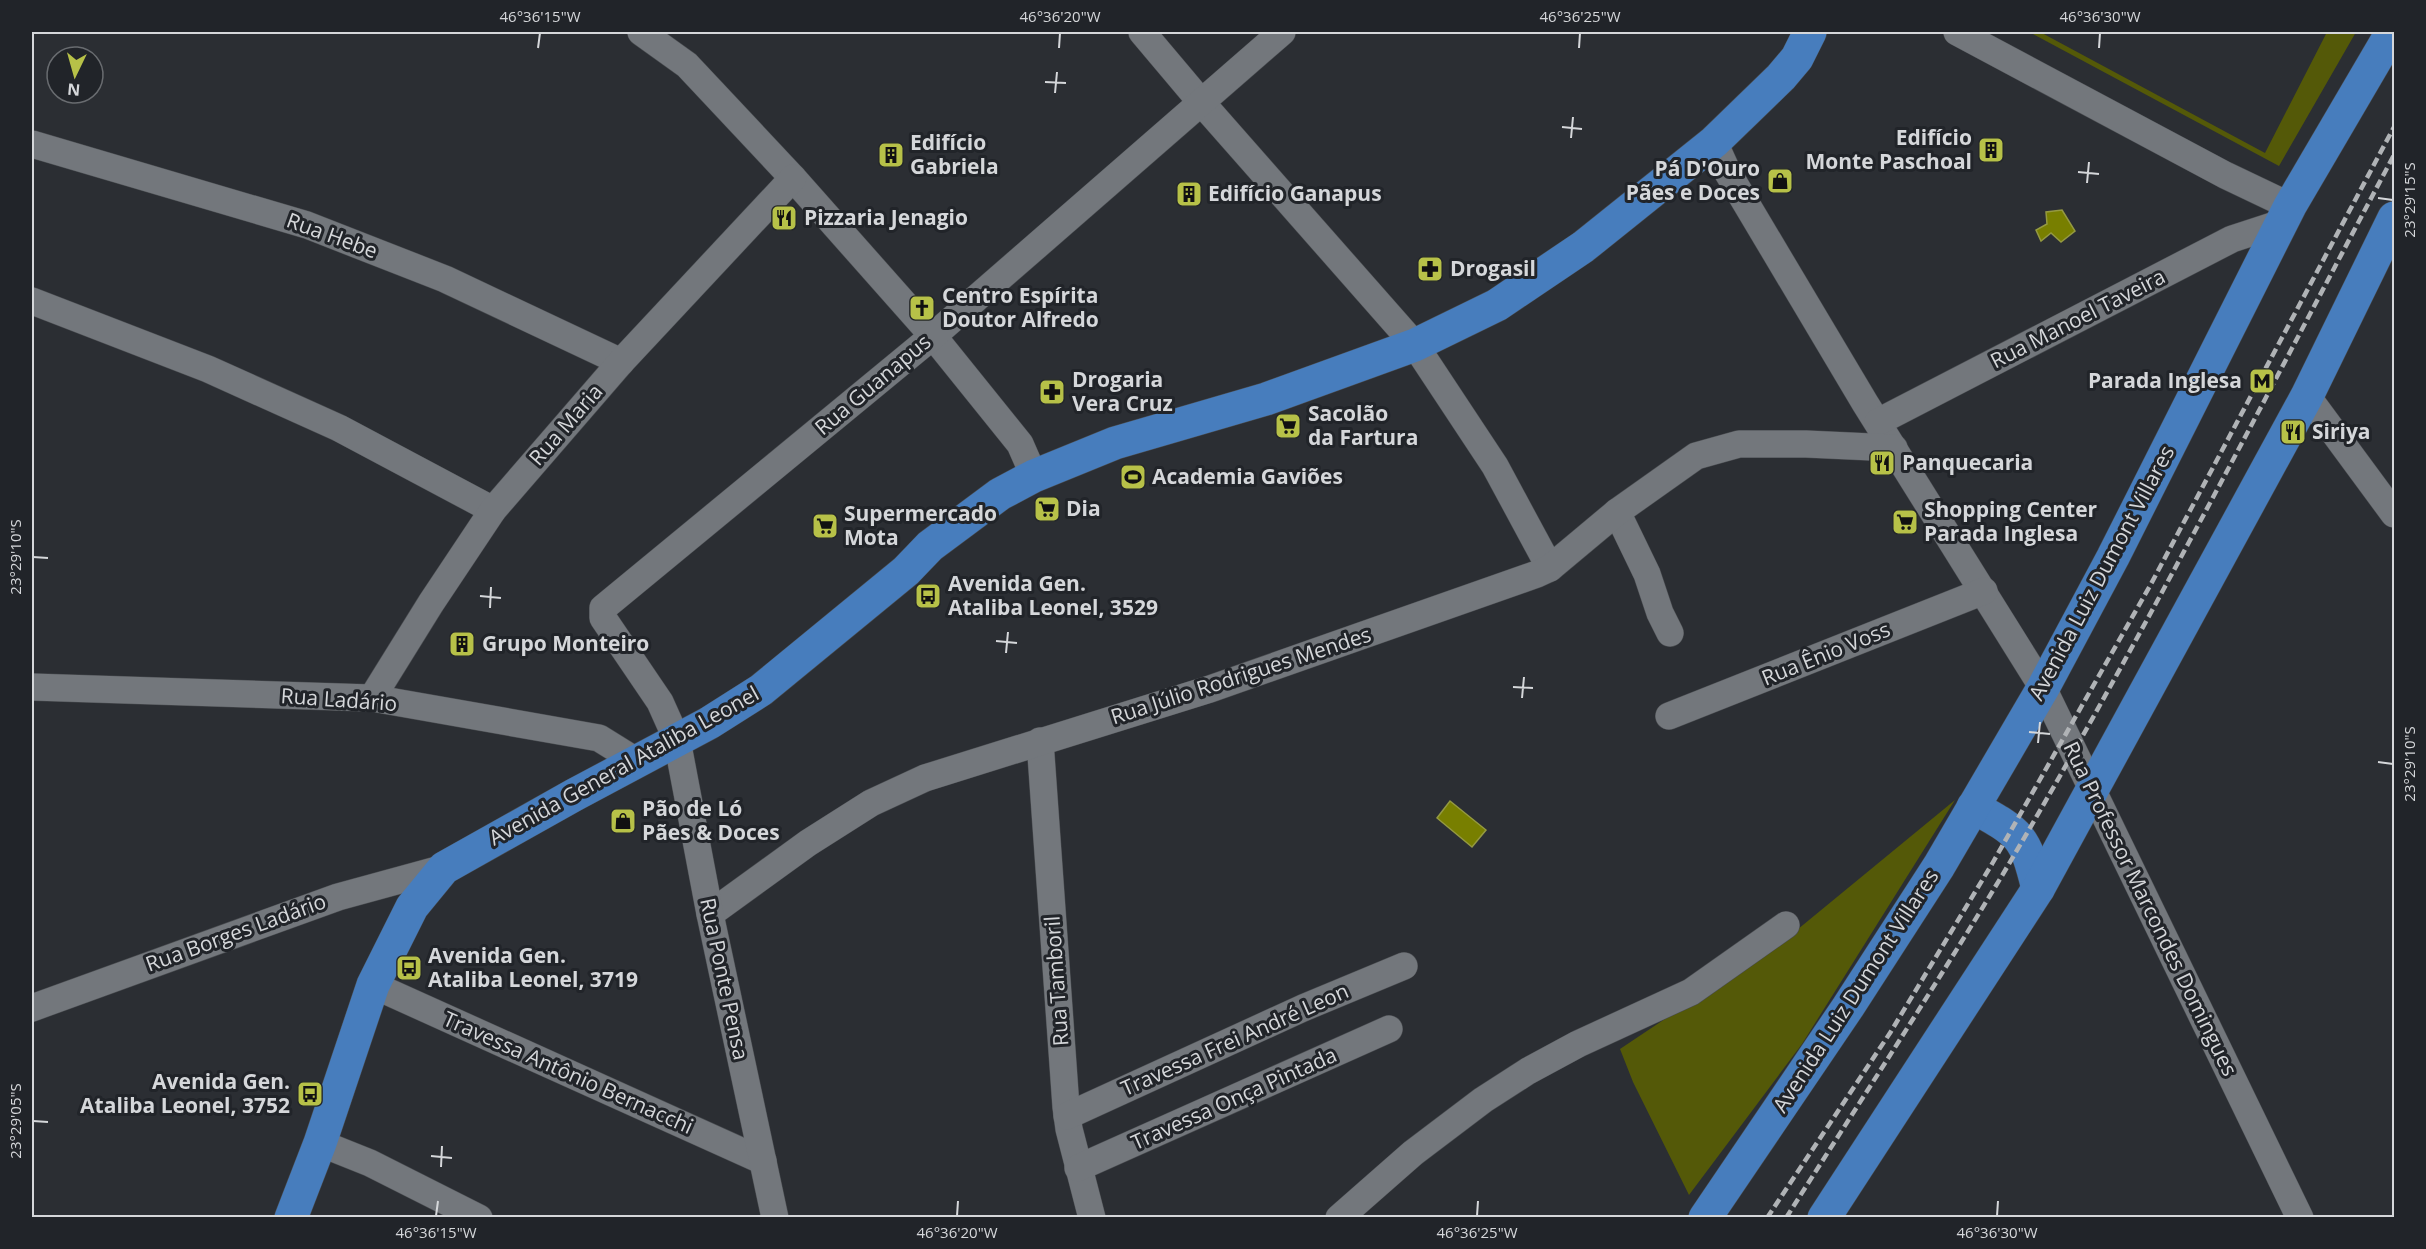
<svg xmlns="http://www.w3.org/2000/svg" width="2426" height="1249" viewBox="0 0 2426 1249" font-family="'Open Sans',sans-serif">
<rect width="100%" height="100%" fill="#2b2e33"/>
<g fill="#545908">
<path d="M2029,32h11l225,121 62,-121h29l-77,134z"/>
<path d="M1955,800l-153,244 -113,151 -56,-113 -13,-33 172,-115z"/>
</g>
<g fill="#787f00" stroke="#949941" stroke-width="1.5">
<path d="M2062,210l13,21 -14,11 -10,-9 -10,8 -5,-11 11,-6 -1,-12z"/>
<path d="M1450,801l36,29 -14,17 -35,-29z"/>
</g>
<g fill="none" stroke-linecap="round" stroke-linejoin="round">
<g stroke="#494c50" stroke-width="28">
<g id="minor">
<path d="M641,32l46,33 106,113 140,158 87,108 14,32"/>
<path d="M1142,32l59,70 214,243 80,121 55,102"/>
<path d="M1957,32l268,143 65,31"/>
<path d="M1714,142l14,31 137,230 178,285 257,530"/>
<path d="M32,144l275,81 138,54 176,83"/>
<path d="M32,301l176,68 131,59 154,82"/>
<path d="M2307,396l87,118"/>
<path d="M1878,422l354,-183 49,-16"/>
<path d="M1617,512l30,62 13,39 10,20"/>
<path d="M32,687l340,11 227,40 37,23"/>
<path d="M372,698l59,-95 62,-93 128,-148 172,-184"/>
<path d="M1669,716l315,-125"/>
<path d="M1040,741l26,366 3,22 23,89"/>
<path d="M710,914l98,-71 63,-40 54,-25 285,-89 327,-115 13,-6 67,-56 79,-56 43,-12h67l88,4"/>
<path d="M373,985l390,176"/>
<path d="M32,1008l306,-111 106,-29"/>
<path d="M1067,1116l236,-108 101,-42"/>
<path d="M320,1143l50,20 109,55"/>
<path d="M1078,1168l311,-139"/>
<path d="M775,1218l-65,-304 -33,-174 -17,-38 -57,-84v-10l330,-272 349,-304"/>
<path d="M1339,1218l74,-65 70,-53 45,-29 50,-27 113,-52 95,-67"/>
</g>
</g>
<g stroke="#494c50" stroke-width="34">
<g id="major">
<path d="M1973,807c48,26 52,29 65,82"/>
<path d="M291,1218l29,-75 53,-158 39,-78 32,-39 130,-73 135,-72 52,-33 145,-119 24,-25 70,-52 34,-18 81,-33 151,-44 149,-54 82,-40 86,-58 131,-105 67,-65 16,-19 13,-26"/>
<path d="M1705,1218l143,-211 91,-141 104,-178 70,-131 177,-351 102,-174"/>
<path d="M1824,1218l214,-329 269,-493 87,-178"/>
</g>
</g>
<use href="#minor" stroke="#73777c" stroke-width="27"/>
<use href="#major" stroke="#477dbd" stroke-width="33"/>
<g stroke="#b0b3b6" stroke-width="4.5" stroke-dasharray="9 4.5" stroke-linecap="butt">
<path d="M1767,1218l123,-185 102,-169 159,-280 243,-457"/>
<path d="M1786,1218c73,-115 147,-228 217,-344 139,-235 263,-478 391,-719"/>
</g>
</g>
<path fill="none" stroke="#d5d7da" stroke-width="2" d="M538,48l2,-15M1059,48l1,-15M1579,48l1,-15M2099,48l1,-15M1045,82l21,1M1055,93l2,-21M1562,127l20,2M1571,138l2,-21M2078,172l21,2M2087,183l2,-21M2378,198l15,2M33,557l15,1M480,596l21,2M490,608l1,-21M996,641l21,2M1006,653l2,-21M1513,687l20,1M1522,698l2,-21M2029,732l21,2M2038,743l2,-21M2378,762l15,2M33,1121l15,1M431,1156l21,2M441,1167l1,-21M436,1216l2,-15M957,1216l1,-15M1477,1216l1,-15M1997,1216l1,-15"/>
<defs>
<g id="building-square" transform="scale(1.35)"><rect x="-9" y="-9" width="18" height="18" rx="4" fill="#b7c148" stroke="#212429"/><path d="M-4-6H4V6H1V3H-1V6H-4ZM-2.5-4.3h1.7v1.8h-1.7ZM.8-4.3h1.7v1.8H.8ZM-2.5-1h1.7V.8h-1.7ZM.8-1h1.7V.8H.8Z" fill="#111"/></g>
<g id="shop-square" transform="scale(1.35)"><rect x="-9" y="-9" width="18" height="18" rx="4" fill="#b7c148" stroke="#212429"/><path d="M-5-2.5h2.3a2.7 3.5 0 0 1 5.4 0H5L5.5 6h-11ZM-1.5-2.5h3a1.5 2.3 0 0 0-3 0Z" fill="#111"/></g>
<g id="restaurant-square" transform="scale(1.35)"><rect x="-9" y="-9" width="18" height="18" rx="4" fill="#b7c148" stroke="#212429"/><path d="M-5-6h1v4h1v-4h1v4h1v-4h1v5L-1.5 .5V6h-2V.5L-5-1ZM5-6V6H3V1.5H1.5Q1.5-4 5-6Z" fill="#111"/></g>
<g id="pharmacy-square" transform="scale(1.35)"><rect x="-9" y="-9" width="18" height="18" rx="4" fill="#b7c148" stroke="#212429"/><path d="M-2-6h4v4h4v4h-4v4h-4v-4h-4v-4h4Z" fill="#111"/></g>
<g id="church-square" transform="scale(1.35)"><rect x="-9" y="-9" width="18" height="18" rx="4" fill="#b7c148" stroke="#212429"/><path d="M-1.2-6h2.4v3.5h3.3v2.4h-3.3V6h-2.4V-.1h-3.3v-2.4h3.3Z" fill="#111"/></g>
<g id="metro-square" transform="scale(1.35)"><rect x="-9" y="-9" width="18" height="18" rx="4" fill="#b7c148" stroke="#212429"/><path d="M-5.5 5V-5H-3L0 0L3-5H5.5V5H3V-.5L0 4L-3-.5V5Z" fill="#111"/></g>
<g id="supermarket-square" transform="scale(1.35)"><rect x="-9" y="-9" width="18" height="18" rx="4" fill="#b7c148" stroke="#212429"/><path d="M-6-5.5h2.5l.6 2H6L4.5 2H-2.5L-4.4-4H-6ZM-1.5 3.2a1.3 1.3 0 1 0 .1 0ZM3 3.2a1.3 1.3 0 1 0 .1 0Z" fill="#111"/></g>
<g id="stadium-square" transform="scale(1.35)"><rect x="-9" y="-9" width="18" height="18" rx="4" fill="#b7c148" stroke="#212429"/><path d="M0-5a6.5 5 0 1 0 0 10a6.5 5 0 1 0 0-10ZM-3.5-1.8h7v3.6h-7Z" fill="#111"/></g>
<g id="bus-square" transform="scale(1.35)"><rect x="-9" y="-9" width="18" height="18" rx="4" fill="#b7c148" stroke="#212429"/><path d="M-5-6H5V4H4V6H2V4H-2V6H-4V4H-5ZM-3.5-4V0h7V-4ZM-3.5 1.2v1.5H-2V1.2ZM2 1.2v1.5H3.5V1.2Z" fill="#111"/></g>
</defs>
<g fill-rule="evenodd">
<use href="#building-square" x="1991" y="150"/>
<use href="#building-square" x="891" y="155"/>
<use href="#shop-square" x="1780" y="181"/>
<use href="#building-square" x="1189" y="194"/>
<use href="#restaurant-square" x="784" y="218"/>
<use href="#pharmacy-square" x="1430" y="269"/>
<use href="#church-square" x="922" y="308"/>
<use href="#metro-square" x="2262" y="381"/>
<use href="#pharmacy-square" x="1052" y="392"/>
<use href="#supermarket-square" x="1288" y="426"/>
<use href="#restaurant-square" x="2293" y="432"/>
<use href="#restaurant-square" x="1882" y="463"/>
<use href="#stadium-square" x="1133" y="477"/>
<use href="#supermarket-square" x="1047" y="509"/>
<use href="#supermarket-square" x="1905" y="522"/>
<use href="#supermarket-square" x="825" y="526"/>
<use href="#bus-square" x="928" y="596"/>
<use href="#building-square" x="462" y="644"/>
<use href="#shop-square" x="623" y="821"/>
<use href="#bus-square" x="409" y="968"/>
<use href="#bus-square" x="310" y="1094"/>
</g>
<g text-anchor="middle" stroke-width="6" stroke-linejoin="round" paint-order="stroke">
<g font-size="21" font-weight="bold" fill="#d5d7da" stroke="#212429" text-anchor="start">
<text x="1972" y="145" text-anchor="end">Edifício<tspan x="1972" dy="24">Monte Paschoal</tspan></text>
<text x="910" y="150">Edifício<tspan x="910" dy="24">Gabriela</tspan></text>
<text x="1760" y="176" text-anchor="end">Pá D'Ouro<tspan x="1760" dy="24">Pães e Doces</tspan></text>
<text x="1208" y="201">Edifício Ganapus</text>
<text x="804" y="225">Pizzaria Jenagio</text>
<text x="1450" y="276">Drogasil</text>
<text x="942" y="303">Centro Espírita<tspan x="942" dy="24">Doutor Alfredo</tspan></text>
<text x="1072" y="387">Drogaria<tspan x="1072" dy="24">Vera Cruz</tspan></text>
<text x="2242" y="388" text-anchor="end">Parada Inglesa</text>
<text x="1308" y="421">Sacolão<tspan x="1308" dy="24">da Fartura</tspan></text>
<text x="2312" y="439">Siriya</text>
<text x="1902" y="470">Panquecaria</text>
<text x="1152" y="484">Academia Gaviões</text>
<text x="1066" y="516">Dia</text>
<text x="1924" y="517">Shopping Center<tspan x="1924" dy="24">Parada Inglesa</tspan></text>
<text x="844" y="521">Supermercado<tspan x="844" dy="24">Mota</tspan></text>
<text x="948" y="591">Avenida Gen.<tspan x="948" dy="24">Ataliba Leonel, 3529</tspan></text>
<text x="482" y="651">Grupo Monteiro</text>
<text x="642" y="816">Pão de Ló<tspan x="642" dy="24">Pães &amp; Doces</tspan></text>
<text x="428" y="963">Avenida Gen.<tspan x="428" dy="24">Ataliba Leonel, 3719</tspan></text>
<text x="290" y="1089" text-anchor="end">Avenida Gen.<tspan x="290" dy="24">Ataliba Leonel, 3752</tspan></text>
</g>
<g font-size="21" fill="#d5d7da" stroke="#212429">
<text transform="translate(332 236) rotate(20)" y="7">Rua Hebe</text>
<text transform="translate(2078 319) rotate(-27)" y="7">Rua Manoel Taveira</text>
<text transform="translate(873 385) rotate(-40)" y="7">Rua Guanapus</text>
<text transform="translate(566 425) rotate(-49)" y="7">Rua Maria</text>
<text transform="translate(2102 573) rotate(-62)" y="7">Avenida Luiz Dumont Villares</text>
<text transform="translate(1826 654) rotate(-22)" y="7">Rua Ênio Voss</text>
<text transform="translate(1241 676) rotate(-18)" y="7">Rua Júlio Rodrigues Mendes</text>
<text transform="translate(339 700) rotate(4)" y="7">Rua Ladário</text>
<text transform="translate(624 766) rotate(-29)" y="7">Avenida General Ataliba Leonel</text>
<text transform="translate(2150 909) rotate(64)" y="7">Rua Professor Marcondes Domingues</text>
<text transform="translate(236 933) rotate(-20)" y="7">Rua Borges Ladário</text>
<text transform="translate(724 979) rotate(78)" y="7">Rua Ponte Pensa</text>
<text transform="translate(1057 981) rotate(-94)" y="7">Rua Tamboril</text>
<text transform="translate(1856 991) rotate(-57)" y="7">Avenida Luiz Dumont Villares</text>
<text transform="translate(1235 1040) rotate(-24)" y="7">Travessa Frei André Leon</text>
<text transform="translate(568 1073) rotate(24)" y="7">Travessa Antônio Bernacchi</text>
<text transform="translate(1234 1099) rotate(-24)" y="7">Travessa Onça Pintada</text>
</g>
</g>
<rect width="2426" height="1249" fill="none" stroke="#212429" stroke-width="66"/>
<g transform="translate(75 75) rotate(185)"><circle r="28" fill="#212429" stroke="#696c70" stroke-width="1.5"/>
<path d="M0-4.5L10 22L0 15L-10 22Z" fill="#b7c148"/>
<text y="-9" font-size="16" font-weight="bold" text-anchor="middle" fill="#d5d7da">N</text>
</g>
<rect x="33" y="33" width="2360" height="1183" fill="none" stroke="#d5d7da" stroke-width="2"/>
<g font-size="15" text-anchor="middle" fill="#d5d7da">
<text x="540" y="22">46°36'15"W</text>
<text x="1060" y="22">46°36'20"W</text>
<text x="1580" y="22">46°36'25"W</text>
<text x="2100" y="22">46°36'30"W</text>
<text transform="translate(2410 200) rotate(-90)" y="5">23°29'15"S</text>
<text transform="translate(16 557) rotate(-90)" y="5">23°29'10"S</text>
<text transform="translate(2410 764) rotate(-90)" y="5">23°29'10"S</text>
<text transform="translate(16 1121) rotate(-90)" y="5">23°29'05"S</text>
<text x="436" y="1238">46°36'15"W</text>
<text x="957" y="1238">46°36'20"W</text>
<text x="1477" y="1238">46°36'25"W</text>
<text x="1997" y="1238">46°36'30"W</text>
</g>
</svg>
